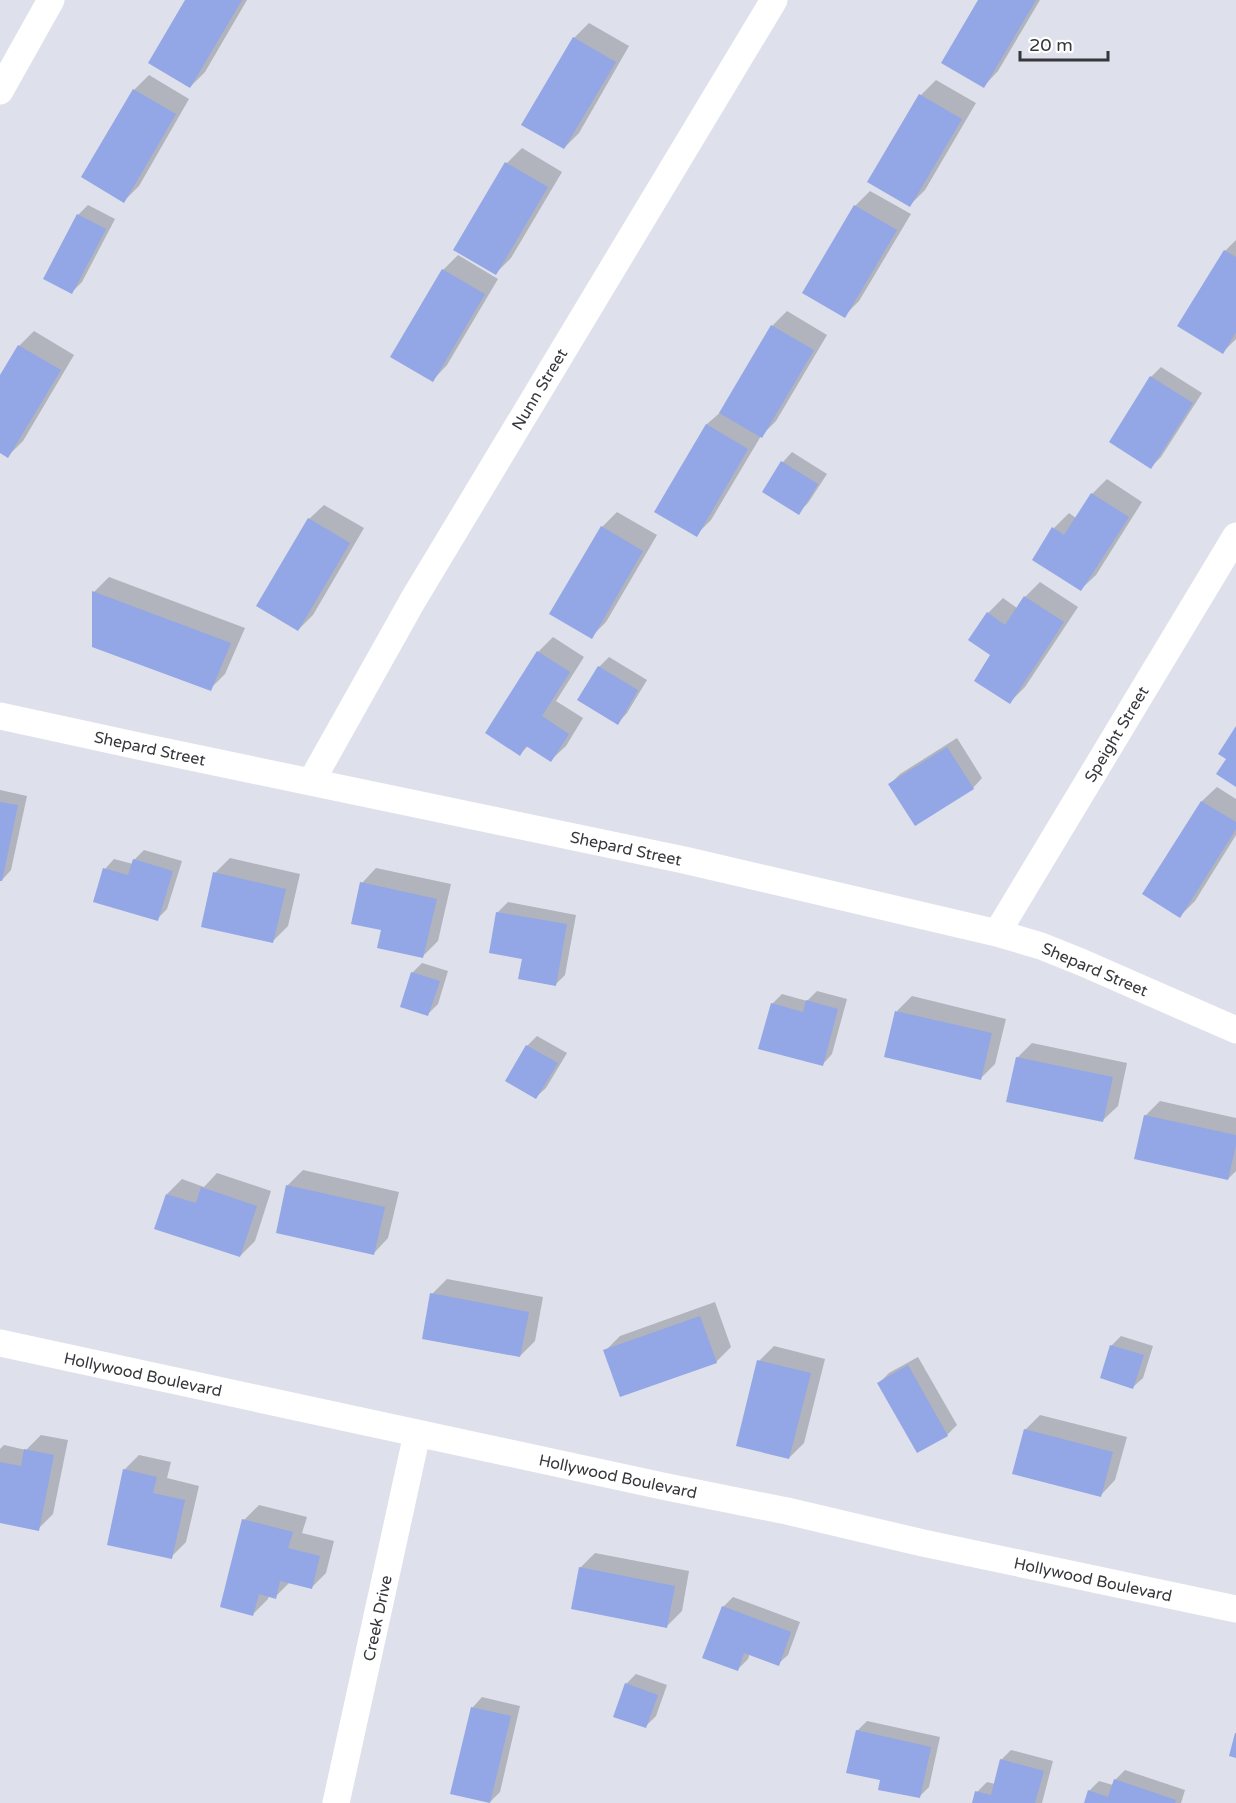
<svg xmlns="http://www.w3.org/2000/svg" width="1236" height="1803" viewBox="0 0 1236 1803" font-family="'Varela Round',sans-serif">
<rect width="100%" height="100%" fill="#dee1eb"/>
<g fill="#0003">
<path d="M187,0h60l-42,72 -15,15z"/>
<path d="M980,0h60l-42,71 -14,15z"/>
<path d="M589,23l40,23 -50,87 -15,15 -41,-24 51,-86z"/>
<path d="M149,75l40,24 -50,87 -15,15 10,-111z"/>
<path d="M936,80l40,23 -51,87 -15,15 -41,-24 52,-86z"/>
<path d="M522,148l40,24 -51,86 -15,15 -41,-24 52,-86z"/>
<path d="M870,191l41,23 -52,87 -15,15 11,-110z"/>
<path d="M88,205l27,14 -33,63 -10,10 -27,-14 33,-63z"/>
<path d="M1236,240v99l-13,13 2,-101z"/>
<path d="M458,255l40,24 -51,86 -14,15 10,-110z"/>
<path d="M787,311l40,24 -51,86 -15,15 -50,84 -15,15 -40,-24 51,-87 16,-14 49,-84z"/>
<path d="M34,331l40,24 -51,86 -15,15 -8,-5v-73l19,-32z"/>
<path d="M1161,367l41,26 -41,64 -10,10v-90z"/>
<path d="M792,452l35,22 -19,29 -10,10 -34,-21 19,-30z"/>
<path d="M1107,479l35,23 -46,73 -15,14 -27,-61 15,-15 7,5 16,-24z"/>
<path d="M324,505l40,23 -51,87 -15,15 11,-111z"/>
<path d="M617,512l40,23 -51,87 -15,15 11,-110z"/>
<path d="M109,577l136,51 -20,46 -15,15 -116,-43v-54z"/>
<path d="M1040,582l38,25 -53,80 -15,15 -22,-89 15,-15 14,10 8,-11z"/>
<path d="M553,637l31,20 -28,44 27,17 -17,28 -15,14 -23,-14 -8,8 -33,-22 51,-80z"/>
<path d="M609,657l38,23 -20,33 -9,10 -39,-23 20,-33z"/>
<path d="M957,738l25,40 -9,10 -83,-4 10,-10z"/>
<path d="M1217,787l19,12v36l-41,66 -15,15 22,-115z"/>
<path d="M0,790l27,6 -16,74 -9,10 -2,-1z"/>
<path d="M144,850l38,11 -15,48 -10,10 -52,-50 9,-10 19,5 1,-4z"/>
<path d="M230,858l70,16 -12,52 -15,15 -58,-68z"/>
<path d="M376,868l75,16 -13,57 -15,15 -41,-27 -20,-46z"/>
<path d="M508,902l68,13 -11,60 -10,10 -32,-27 -25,-46z"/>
<path d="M422,963l26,8 -10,33 -10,10 -16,-41z"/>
<path d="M817,991l30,8 -15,55 -9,10 -51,-60 10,-10 25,7z"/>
<path d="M912,996l94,23 -11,45 -15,15 -83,-68z"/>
<path d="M537,1036l30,17 -21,35 -10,9 -29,-17 20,-34z"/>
<path d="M1032,1043l95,20 -9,43 -15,14 -86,-62z"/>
<path d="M1160,1101l76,17v53l-8,8 -83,-63z"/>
<path d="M303,1170l96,22 -11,46 -14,15 -97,-21 11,-47z"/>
<path d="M217,1173l54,18 -16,50 -15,15 -73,-62 15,-15 22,8z"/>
<path d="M447,1279l96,18 -8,44 -15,15 -88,-62z"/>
<path d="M715,1302l16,45 -15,15 -111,-11 15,-15z"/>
<path d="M1121,1336l32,10 -10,32 -10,9 -32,-10 11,-32z"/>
<path d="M774,1346l51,13 -21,84 -15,15 -30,-97z"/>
<path d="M918,1357l39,68 -10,10 -68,-52 10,-10z"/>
<path d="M1040,1415l87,22 -12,43 -14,15 -76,-65z"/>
<path d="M41,1435l27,5 -15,74 -15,15 -38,-7v-73l4,-4 22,5z"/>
<path d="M139,1455l32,7 -4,16 32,8 -13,56 -15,15 -47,-87z"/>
<path d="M259,1505l48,12 -5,16 32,8 -8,32 -15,15 -21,-6 -15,15 -6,-2 -1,4 -15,15 -9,-94z"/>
<path d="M595,1553l94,18 -7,40 -15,15 -87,-58z"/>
<path d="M733,1597l67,25 -12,33 -10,9 -28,-11 -2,6 -10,10 -15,-62z"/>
<path d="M636,1674l31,11 -11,31 -10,10 -20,-42z"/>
<path d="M482,1697l38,9 -20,86 -10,10 -38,-9 21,-86z"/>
<path d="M867,1721l73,16 -11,50 -10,10 -37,-18 -25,-48z"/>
<path d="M1011,1750l42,11 -11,42h-68l3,-11 10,-10 8,2 6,-24z"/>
<path d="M1125,1770l60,20 -4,13h-96l4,-12 10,-10 14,4 2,-5z"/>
</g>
<g fill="#93a6e5">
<path d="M185,0h57l-52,88 -42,-25z"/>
<path d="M978,0h58l-52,88 -43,-25z"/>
<path d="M573,37l43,25 -52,87 -43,-24z"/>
<path d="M133,89l43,25 -52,89 -43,-26z"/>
<path d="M919,94l43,25 -52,88 -43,-25z"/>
<path d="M505,162l43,25 -52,88 -43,-25z"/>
<path d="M854,205l43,25 -52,88 -43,-25z"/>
<path d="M77,214l29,15 -34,65 -29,-15z"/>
<path d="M1224,250l12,7v75l-13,22 -46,-28z"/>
<path d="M442,269l43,25 -52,88 -43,-25z"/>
<path d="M771,325l43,25 -52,88 -43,-25z"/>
<path d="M18,345l43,25 -53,88 -8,-5v-78z"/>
<path d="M1150,376l43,27 -42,66 -42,-27z"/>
<path d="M706,424l42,25 -51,88 -43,-25z"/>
<path d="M781,461l37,23 -19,31 -37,-23z"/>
<path d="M1091,493l38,24 -48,74 -49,-31 20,-33 12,8z"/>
<path d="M308,518l42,25 -52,88 -42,-25z"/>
<path d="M601,526l42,25 -51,88 -43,-25z"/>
<path d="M92,591l139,52 -20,48 -119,-44z"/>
<path d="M1024,596l40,26 -54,82 -36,-23 16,-26 -22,-15 19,-28 18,13z"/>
<path d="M537,651l33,21 -28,44 27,18 -18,28 -25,-16 -6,10 -35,-23z"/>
<path d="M598,666l40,24 -20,35 -41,-25z"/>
<path d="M1236,726v61l-20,-13 10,-15 -8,-5z"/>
<path d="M947,747l27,42 -59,37 -27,-42z"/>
<path d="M1201,801l35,21v7l-56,89 -38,-24z"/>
<path d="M0,802l18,3 -16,76h-2z"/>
<path d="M133,859l40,12 -15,50 -65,-19 10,-34 25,7z"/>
<path d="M213,872l73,17 -13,54 -72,-16z"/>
<path d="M360,882l77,17 -14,59 -46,-10 4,-18 -30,-6z"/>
<path d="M496,912l71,12 -11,62 -38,-7 4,-20 -33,-6z"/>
<path d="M411,972l29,9 -12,35 -28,-9z"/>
<path d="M806,1000l32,9 -15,57 -65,-17 13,-46 32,9z"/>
<path d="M895,1011l97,22 -11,47 -97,-23z"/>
<path d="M526,1045l32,18 -22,36 -31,-18z"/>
<path d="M1016,1057l97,20 -10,45 -97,-20z"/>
<path d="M1144,1115l92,20v10l-8,35 -94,-21z"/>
<path d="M286,1185l99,22 -11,48 -98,-22z"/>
<path d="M201,1187l56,19 -17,51 -86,-28 12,-35 30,9z"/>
<path d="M430,1293l99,19 -9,45 -98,-18z"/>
<path d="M700,1316l17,47 -97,34 -17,-47z"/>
<path d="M1110,1345l34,10 -11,34 -33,-11z"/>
<path d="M757,1360l54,13 -22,86 -53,-13z"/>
<path d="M908,1365l40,71 -31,17 -40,-70z"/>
<path d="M1024,1429l89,23 -12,45 -89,-23z"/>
<path d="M24,1449l30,6 -15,76 -39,-8v-61l21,4z"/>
<path d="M123,1469l34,8 -4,16 32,7 -13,59 -65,-14z"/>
<path d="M242,1519l51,13 -5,16 32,8 -8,33 -32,-8 -4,18 -17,-5 -6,22 -33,-9z"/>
<path d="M579,1567l96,19 -8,42 -96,-19z"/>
<path d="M722,1606l69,26 -12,34 -35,-13 -6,18 -36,-13z"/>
<path d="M625,1683l33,12 -12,33 -33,-11z"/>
<path d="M471,1707l40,9 -21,87 -40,-9z"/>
<path d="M856,1730l75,17 -11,51 -42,-8 2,-10 -34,-7z"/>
<path d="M1235,1733h1v25l-7,-2z"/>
<path d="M1000,1759l44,12 -9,32h-63l3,-12 16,4z"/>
<path d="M1114,1779l62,21 -1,3h-91l4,-13 20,7z"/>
</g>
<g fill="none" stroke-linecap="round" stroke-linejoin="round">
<g stroke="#fff" stroke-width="27">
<path d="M0,91l51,-91"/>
<path d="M0,716l143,31 541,113 313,73 44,13 40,16 155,68"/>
<path d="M311,782l102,-182 361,-600"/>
<path d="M997,933l239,-397"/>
<path d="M0,1343l667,144 120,24 136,32 313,66"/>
<path d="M336,1803l81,-369"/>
</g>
</g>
<g text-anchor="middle" stroke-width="6" stroke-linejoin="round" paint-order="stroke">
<g font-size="16" fill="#36373a" stroke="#fff">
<text transform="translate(539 389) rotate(-59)" y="6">Nunn Street</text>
<text transform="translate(1116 734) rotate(-59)" y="6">Speight Street</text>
<text transform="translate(150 748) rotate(12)" y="6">Shepard Street</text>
<text transform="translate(626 848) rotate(12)" y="6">Shepard Street</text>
<text transform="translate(1095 969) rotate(23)" y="6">Shepard Street</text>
<text transform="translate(143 1374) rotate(12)" y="6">Hollywood Boulevard</text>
<text transform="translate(618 1476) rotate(12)" y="6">Hollywood Boulevard</text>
<text transform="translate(1093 1579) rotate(12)" y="6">Hollywood Boulevard</text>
<text transform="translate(377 1618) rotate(-78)" y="6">Creek Drive</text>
</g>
</g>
<path d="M1020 51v9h88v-9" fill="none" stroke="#36373a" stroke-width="3"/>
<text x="1029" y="51" font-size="18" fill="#36373a" stroke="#ffffff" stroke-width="4.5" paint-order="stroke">20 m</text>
</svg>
